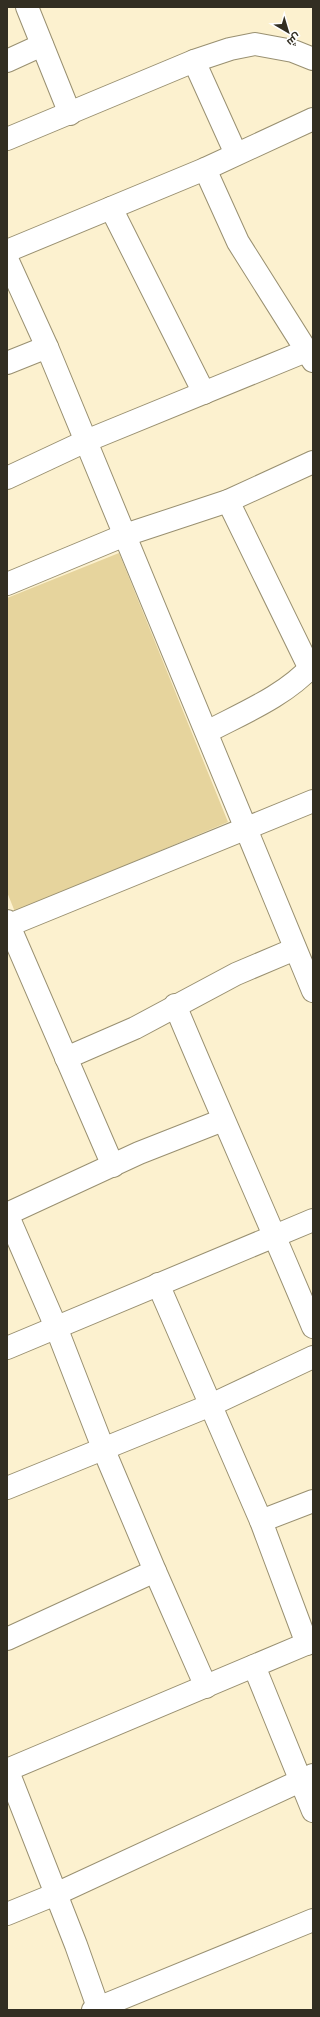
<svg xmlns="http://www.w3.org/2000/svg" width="320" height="2017" viewBox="0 0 320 2017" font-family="Lato,Cairo,sans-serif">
<rect width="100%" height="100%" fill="#fcf1cf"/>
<path fill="#e6d49d" d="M119,553l109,269 -213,90 -8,-20v-294z"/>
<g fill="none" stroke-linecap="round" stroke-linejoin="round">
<g stroke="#999071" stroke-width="24">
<g id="minor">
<path d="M27,7l43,107"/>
<path d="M7,61l35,-16"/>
<path d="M194,61l42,93"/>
<path d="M7,139l187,-78 36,-12 25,-5 38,7 20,8"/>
<path d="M205,169l33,73 75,119"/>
<path d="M111,208l93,185"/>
<path d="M7,251l198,-82 108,-50"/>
<path d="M7,259l40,88 266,644"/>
<path d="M7,363l40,-16"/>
<path d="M7,478l79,-37 220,-90"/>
<path d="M228,501l82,168"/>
<path d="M7,584l118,-49 103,-34 85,-39"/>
<path d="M207,732c36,-19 78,-36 106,-67"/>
<path d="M7,921l106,245"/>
<path d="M7,926l306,-125"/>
<path d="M175,1005c45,108 93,214 138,322"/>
<path d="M66,1058l69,-30 101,-54 59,-25"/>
<path d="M7,1214l49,113 47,121 52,123 51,116"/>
<path d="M7,1214l132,-61 84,-33"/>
<path d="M158,1284l103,237 46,123"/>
<path d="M7,1348l306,-128"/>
<path d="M7,1488l204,-83 102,-48"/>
<path d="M261,1521l52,-20"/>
<path d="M7,1639l148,-68"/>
<path d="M254,1666l59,145"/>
<path d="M7,1769l69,176 23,65"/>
<path d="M7,1770l306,-129"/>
<path d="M7,1914l49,-20 257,-119"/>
<path d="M93,2010l220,-90"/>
</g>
</g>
<use href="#minor" stroke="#fff" stroke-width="22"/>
</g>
<rect width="320" height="2017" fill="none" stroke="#322e22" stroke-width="16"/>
<g transform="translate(288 32) rotate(142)" stroke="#ffffff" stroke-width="3" paint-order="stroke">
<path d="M0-3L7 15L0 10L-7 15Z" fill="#322e22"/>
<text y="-6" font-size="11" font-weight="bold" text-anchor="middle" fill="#322e22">ش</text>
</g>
</svg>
